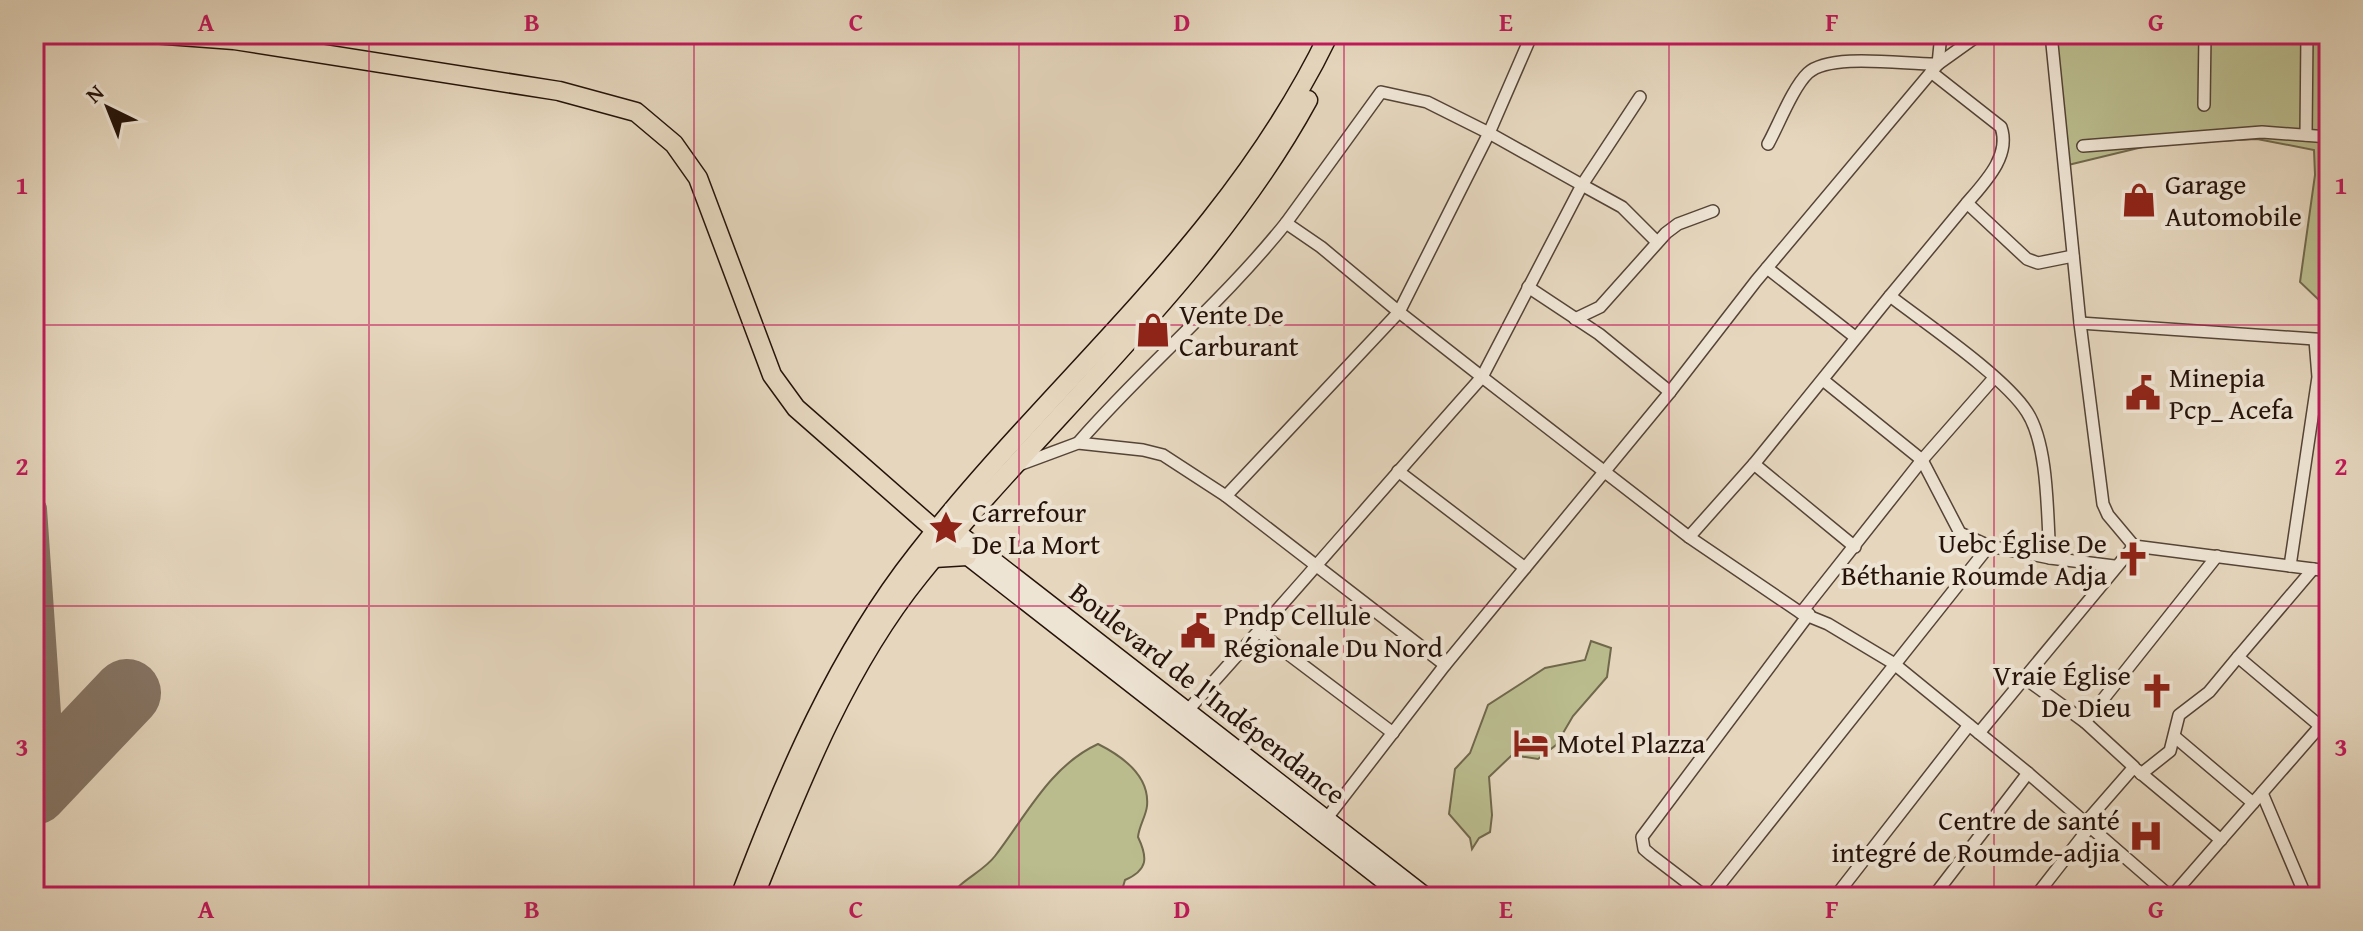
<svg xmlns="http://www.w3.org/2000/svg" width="2363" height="931" viewBox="0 0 2363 931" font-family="'Gentium Book Plus',serif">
<rect width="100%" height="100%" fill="#e5d6bd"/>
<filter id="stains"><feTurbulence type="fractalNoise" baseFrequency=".0025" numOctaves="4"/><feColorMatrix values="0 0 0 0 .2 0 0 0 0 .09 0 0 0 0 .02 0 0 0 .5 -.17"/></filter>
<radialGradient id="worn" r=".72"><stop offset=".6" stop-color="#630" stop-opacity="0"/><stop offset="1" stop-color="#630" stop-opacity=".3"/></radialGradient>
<g fill="#babc8e" stroke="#70684c" stroke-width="2">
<path d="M2051,34h278v267l-7,2 -22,-21 15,-107 -1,-25 -57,-11 -102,5 -91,22z"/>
<path d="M1591,641l20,7 -4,29 -34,39 -17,29 -18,14 -26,-4 -23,22 3,38 -2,17 -11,6 -7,11 -2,-11 -21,-24 6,-45 15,-16 18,-48 57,-37 40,-8z"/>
<path d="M1098,744c24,12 52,31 49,62 -1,10 -8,20 -9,31 10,21 10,33 -13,43l-5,17h-170c10,-17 33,-25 45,-41 31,-40 55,-90 103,-112z"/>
</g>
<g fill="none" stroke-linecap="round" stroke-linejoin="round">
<path stroke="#857464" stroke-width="26" d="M34,509l18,263"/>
<path stroke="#857464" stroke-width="68" d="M34,791l93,-98"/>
<g stroke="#554437" stroke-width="14">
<g id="minor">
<path d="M2051,34l29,289 23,181 5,11 26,31 195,25"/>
<path d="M1938,64l3,-30"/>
<path d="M1931,72l70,55c10,29 -16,55 -34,76"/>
<path d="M1640,97l-58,88 40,22 35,35"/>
<path d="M2204,105l1,-71"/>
<path d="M2306,135l1,-101"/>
<path d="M1768,144c10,-18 25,-57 40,-71 23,-21 99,-8 130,-9"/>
<path d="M2083,146l179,-14 67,5"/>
<path d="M1286,223l95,-131 46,10 62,31 43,-99"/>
<path d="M1767,268l88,69"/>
<path d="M1528,287l71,47 71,58"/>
<path d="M1890,296l77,-93 60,56 11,4 35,-7"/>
<path d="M1575,319l25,-12 66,-74 12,-9 35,-13"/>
<path d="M2080,323l249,17"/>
<path d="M1823,380l99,80 38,73 29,13"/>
<path d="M1078,443c66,-76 145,-141 208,-220l35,24 78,65 90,-179 93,52 -100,192 207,160 112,76 27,11 65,39 135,110 143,124"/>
<path d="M1754,464l101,83"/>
<path d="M1016,466l62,-23 65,7 20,5 63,41"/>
<path d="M1398,471l127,97"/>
<path d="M1689,537l65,-73 136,-168c35,27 115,81 137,116 22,34 20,105 23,146l64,8"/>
<path d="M2290,566l28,-189 -3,-37"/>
<path d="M2313,569l-75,88 82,69"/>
<path d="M1801,613l121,-153 72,-82"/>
<path d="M1259,632l134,101"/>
<path d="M2026,679l59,43 132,-166"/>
<path d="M1188,710c99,-109 195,-222 294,-333l-83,-65 -173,184 219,169"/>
<path d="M2085,722l49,45 -48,55"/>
<path d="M1979,733l155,-187"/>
<path d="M2175,737l78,66"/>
<path d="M2137,770l84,70"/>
<path d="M2141,774l29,-23 9,-36 30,-23 29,-35"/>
<path d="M2262,793l44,104"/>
<path d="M1327,818l118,-153 225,-273 86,-111 182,-217 42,-30"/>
<path d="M1706,897l-55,-42 -7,-6 -2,-12 167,-223"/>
<path d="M1710,897l279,-351 61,12"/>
<path d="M1835,897l134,-172"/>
<path d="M1933,897l95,-124"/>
<path d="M2035,897l54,-69"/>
<path d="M2171,897l158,-181"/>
</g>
</g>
<g stroke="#25130a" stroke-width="19">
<g id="secondary">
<path d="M956,531l471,366"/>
<path d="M959,550l445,347"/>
</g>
</g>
<g stroke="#25130a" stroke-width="21">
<g id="primary">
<path d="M153,34l81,6 325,51 77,21 38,32 24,34 74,197 24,33 147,129"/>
<path d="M934,558l33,-2"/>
<path d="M740,897c45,-119 98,-243 177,-343 139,-178 312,-312 412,-520"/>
<path d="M754,897c44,-109 90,-228 165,-321 126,-157 293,-300 389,-476"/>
</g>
</g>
<use href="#minor" stroke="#eee4d4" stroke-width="11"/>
<use href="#secondary" stroke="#eee4d4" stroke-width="16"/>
<use href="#primary" stroke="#e5d6bd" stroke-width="18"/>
</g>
<path fill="none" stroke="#c2185b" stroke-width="2" stroke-opacity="0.55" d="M369,34v863M694,34v863M1019,34v863M1344,34v863M1669,34v863M1994,34v863M34,325h2295M34,606h2295"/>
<defs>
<g id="shop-bare" transform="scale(2.76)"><path d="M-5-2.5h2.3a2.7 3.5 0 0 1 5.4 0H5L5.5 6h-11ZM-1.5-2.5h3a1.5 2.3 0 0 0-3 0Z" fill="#8f2418" stroke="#eee4d4" stroke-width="2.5" paint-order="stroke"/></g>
<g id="civic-bare" transform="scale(2.76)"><path d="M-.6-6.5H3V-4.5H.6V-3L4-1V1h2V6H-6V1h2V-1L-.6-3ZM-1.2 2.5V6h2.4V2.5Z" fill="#8f2418" stroke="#eee4d4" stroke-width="2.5" paint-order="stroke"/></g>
<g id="sight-bare" transform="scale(2.76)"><path d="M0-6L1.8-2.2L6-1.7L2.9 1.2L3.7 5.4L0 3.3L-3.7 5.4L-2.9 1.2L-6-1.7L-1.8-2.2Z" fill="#8f2418" stroke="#eee4d4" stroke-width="2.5" paint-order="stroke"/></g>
<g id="church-bare" transform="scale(2.76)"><path d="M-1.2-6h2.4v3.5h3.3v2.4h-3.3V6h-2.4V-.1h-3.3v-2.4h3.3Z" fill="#8f2418" stroke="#eee4d4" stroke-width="2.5" paint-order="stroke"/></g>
<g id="hotel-bare" transform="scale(2.76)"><path d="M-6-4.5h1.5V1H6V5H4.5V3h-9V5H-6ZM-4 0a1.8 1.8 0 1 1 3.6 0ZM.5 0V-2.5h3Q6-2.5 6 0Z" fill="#8f2418" stroke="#eee4d4" stroke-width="2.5" paint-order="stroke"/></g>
<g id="hospital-bare" transform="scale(2.76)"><path d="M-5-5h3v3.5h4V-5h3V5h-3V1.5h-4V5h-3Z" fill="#8f2418" stroke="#eee4d4" stroke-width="2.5" paint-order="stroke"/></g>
</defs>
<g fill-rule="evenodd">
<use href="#shop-bare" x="2139" y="200"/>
<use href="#shop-bare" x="1153" y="330"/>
<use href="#civic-bare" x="2143" y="393"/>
<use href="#sight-bare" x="946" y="528"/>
<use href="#church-bare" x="2133" y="559"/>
<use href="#civic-bare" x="1198" y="631"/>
<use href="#church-bare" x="2157" y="691"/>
<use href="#hotel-bare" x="1531" y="743"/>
<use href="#hospital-bare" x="2146" y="836"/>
</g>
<g text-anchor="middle" stroke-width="8" stroke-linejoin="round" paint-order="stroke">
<g font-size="28" fill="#25130a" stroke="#eee4d4" text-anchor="start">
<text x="2165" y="194">Garage<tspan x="2165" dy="32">Automobile</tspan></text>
<text x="1179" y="324">Vente De<tspan x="1179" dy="32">Carburant</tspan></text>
<text x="2169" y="387">Minepia<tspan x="2169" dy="32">Pcp_ Acefa</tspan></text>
<text x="972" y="522">Carrefour<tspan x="972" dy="32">De La Mort</tspan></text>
<text x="2107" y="553" text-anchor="end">Uebc Église De<tspan x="2107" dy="32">Béthanie Roumde Adja</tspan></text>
<text x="1224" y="625">Pndp Cellule<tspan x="1224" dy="32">Régionale Du Nord</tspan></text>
<text x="2131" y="685" text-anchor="end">Vraie Église<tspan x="2131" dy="32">De Dieu</tspan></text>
<text x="1557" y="753">Motel Plazza</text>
<text x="2120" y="830" text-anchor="end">Centre de santé<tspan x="2120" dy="32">integré de Roumde-adjia</tspan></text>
</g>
<g font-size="28" fill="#25130a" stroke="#eee4d4">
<text transform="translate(1208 693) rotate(38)" y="10">Boulevard de l'Indépendance</text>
</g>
</g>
<rect width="2363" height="931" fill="none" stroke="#e5d6bd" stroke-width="88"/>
<g transform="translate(108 108) rotate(317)" stroke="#eee4d4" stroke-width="6" paint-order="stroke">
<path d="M0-6L14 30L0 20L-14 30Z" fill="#25130a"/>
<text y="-12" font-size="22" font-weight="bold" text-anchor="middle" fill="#25130a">N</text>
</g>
<rect x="44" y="44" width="2275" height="843" fill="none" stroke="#c2185b" stroke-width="3"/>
<g font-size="26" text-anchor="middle" font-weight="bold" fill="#c2185b">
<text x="206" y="31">A</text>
<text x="532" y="31">B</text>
<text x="856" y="31">C</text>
<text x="1182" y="31">D</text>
<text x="1506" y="31">E</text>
<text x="1832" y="31">F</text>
<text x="2156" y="31">G</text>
<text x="22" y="194">1</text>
<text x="2341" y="194">1</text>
<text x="22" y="475">2</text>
<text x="2341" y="475">2</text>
<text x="22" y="756">3</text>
<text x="2341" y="756">3</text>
<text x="206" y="918">A</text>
<text x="532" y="918">B</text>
<text x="856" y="918">C</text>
<text x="1182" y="918">D</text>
<text x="1506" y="918">E</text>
<text x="1832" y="918">F</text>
<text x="2156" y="918">G</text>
</g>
<rect width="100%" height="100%" filter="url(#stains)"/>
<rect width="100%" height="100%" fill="url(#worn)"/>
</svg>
